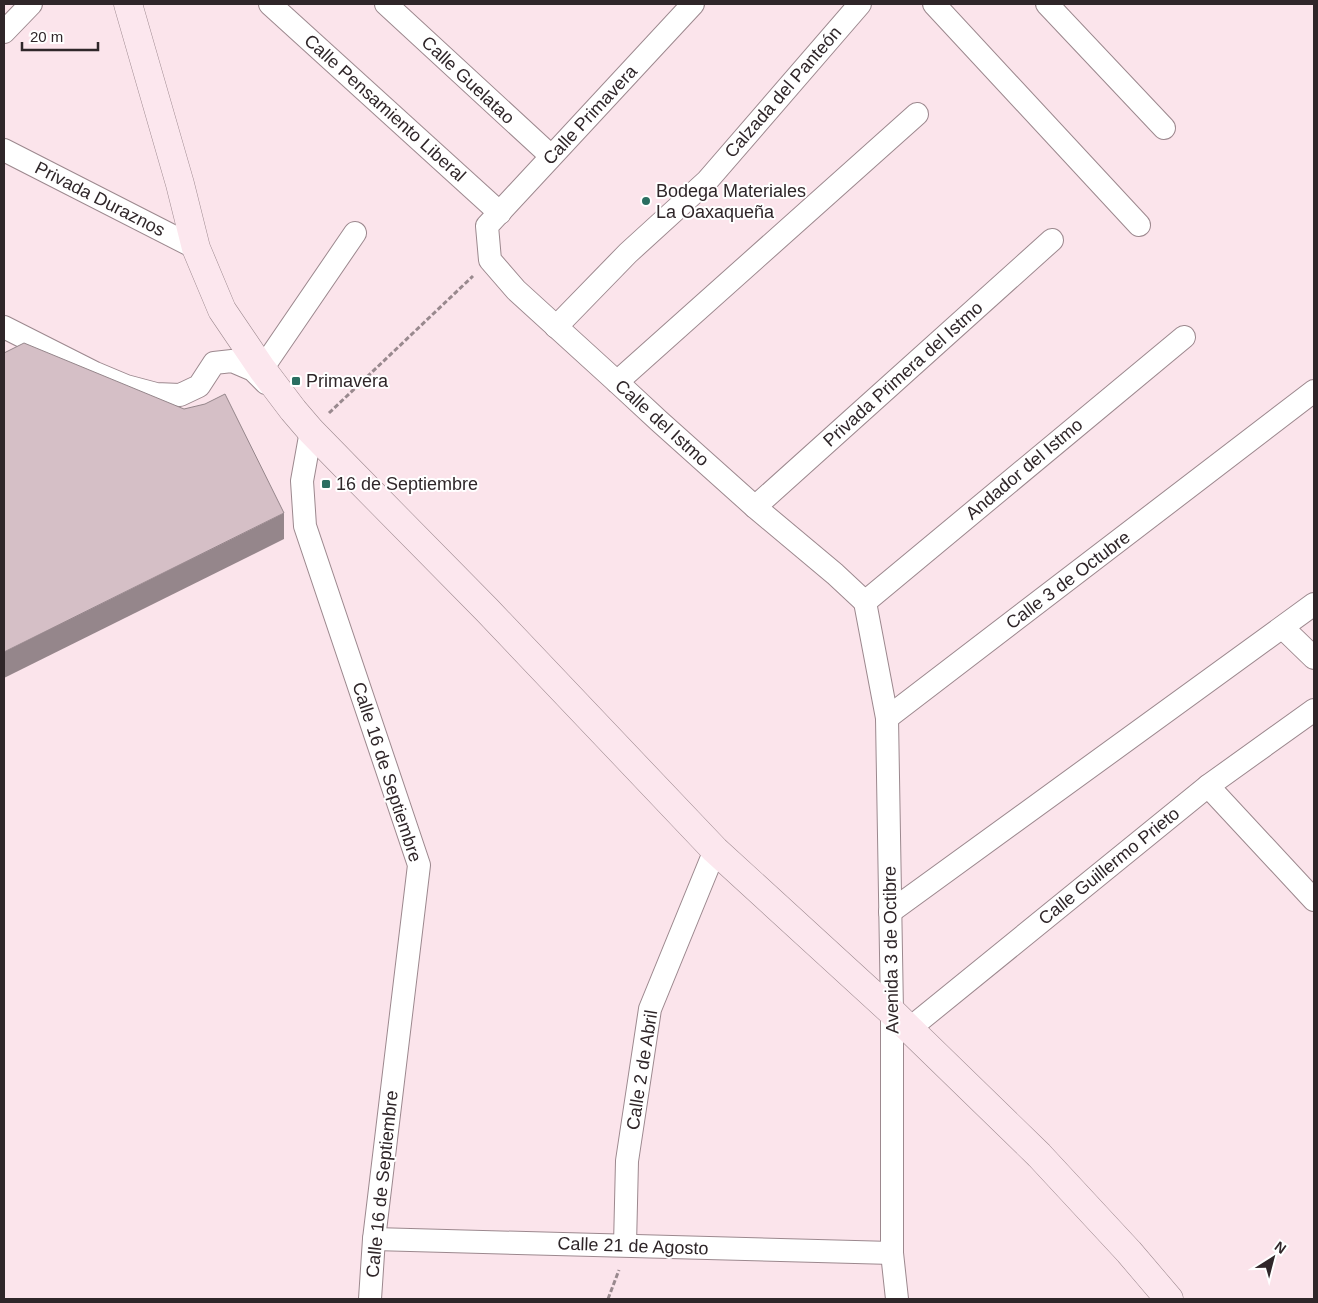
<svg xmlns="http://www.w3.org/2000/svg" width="1318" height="1303" viewBox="0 0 1318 1303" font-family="Arial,sans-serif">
<rect width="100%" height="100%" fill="#fbe4eb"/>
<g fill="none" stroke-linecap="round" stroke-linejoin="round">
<g stroke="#9c888e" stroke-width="24">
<g id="street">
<path d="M270,4l230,209"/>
<path d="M386,4l165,152"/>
<path d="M693,4l-206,222 3,34 26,30 101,92 42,39 96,86 80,67 30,28"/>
<path d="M934,4l205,221"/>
<path d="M1047,4l117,124"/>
<path d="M4,32l27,-28"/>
<path d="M4,150l192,98"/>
<path d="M4,327l91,46 31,13 30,8 24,1 19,-9 15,-23 18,-2 21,9 13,13"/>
<path d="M556,327l72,-74 79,-72 153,-177"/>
<path d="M262,369l93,-136"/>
<path d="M617,382l300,-268"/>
<path d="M311,431l-9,50 3,45 114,339 -45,374 -4,60"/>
<path d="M755,507l297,-267"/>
<path d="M865,602l22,116 5,294v241l5,46"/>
<path d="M865,602l319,-265"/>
<path d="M1283,628l31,30"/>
<path d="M887,718l427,-327"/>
<path d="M1208,786l106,114"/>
<path d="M890,912l424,-308"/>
<path d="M909,1029l299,-243 106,-76"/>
<path d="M374,1239l518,14"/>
<path d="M625,1245l2,-84 23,-152 65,-159"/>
</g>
</g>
<g stroke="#9c888e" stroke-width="29">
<path id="secondary" d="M128,4l52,180 16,64 26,62 40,59 31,41 18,21 43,44 133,135 228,240 177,162 147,143 90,97 40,47"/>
</g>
<g stroke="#99898e" stroke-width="3" stroke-dasharray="5 2.5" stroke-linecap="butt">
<path d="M329,413l144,-137"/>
<path d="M608,1299l11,-29"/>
</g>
<use href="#street" stroke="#fff" stroke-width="22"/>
<use href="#secondary" stroke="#fce7ee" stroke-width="28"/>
</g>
<path fill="#95868b" d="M284,513v26l-280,139v-26z"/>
<path fill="#d5bfc6" stroke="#95868b" d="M24,343l160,66 21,-5 20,-10 59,119 -280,139v-299z"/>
<g fill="#2a6e61" stroke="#fff" stroke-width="2">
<circle cx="646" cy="201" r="5"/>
<rect x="291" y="376" width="10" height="10" rx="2.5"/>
<rect x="321" y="479" width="10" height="10" rx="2.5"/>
</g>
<g text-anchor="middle" stroke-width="4" stroke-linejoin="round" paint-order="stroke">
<g font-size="18" fill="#2f2629" stroke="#fff">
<text transform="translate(468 80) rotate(43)" y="6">Calle Guelatao</text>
<text transform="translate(783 92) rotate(-49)" y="6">Calzada del Panteón</text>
<text transform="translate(385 108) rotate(42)" y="6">Calle Pensamiento Liberal</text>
<text transform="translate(590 115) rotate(-47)" y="6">Calle Primavera</text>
<text transform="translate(100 199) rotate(27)" y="6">Privada Duraznos</text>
<text transform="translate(903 374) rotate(-42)" y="6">Privada Primera del Istmo</text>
<text transform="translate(662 423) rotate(42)" y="6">Calle del Istmo</text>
<text transform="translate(1024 469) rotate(-40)" y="6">Andador del Istmo</text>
<text transform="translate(1068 580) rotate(-37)" y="6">Calle 3 de Octubre</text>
<text transform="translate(387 772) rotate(72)" y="6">Calle 16 de Septiembre</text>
<text transform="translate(1109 866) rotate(-39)" y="6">Calle Guillermo Prieto</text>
<text transform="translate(891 950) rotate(-91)" y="6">Avenida 3 de Octibre</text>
<text transform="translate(642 1070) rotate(-81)" y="6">Calle 2 de Abril</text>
<text transform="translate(382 1184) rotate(-84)" y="6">Calle 16 de Septiembre</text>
<text transform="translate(633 1246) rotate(2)" y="6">Calle 21 de Agosto</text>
</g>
<g font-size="18" fill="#2f2629" stroke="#fff" text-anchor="start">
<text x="656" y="197">Bodega Materiales<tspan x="656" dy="21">La Oaxaqueña</tspan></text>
<text x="306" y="387">Primavera</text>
<text x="336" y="490">16 de Septiembre</text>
</g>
</g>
<rect width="1318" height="1303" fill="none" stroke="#2f2629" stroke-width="10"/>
<g transform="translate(1273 1258) rotate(36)" stroke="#ffffff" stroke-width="4" paint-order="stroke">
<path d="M0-4L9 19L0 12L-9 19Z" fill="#2f2629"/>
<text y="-8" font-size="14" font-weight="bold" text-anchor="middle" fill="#2f2629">N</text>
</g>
<path d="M22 42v8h76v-8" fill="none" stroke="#2f2629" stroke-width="2.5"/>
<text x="30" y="42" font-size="15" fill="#2f2629" stroke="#ffffff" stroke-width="4" paint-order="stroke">20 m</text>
</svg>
